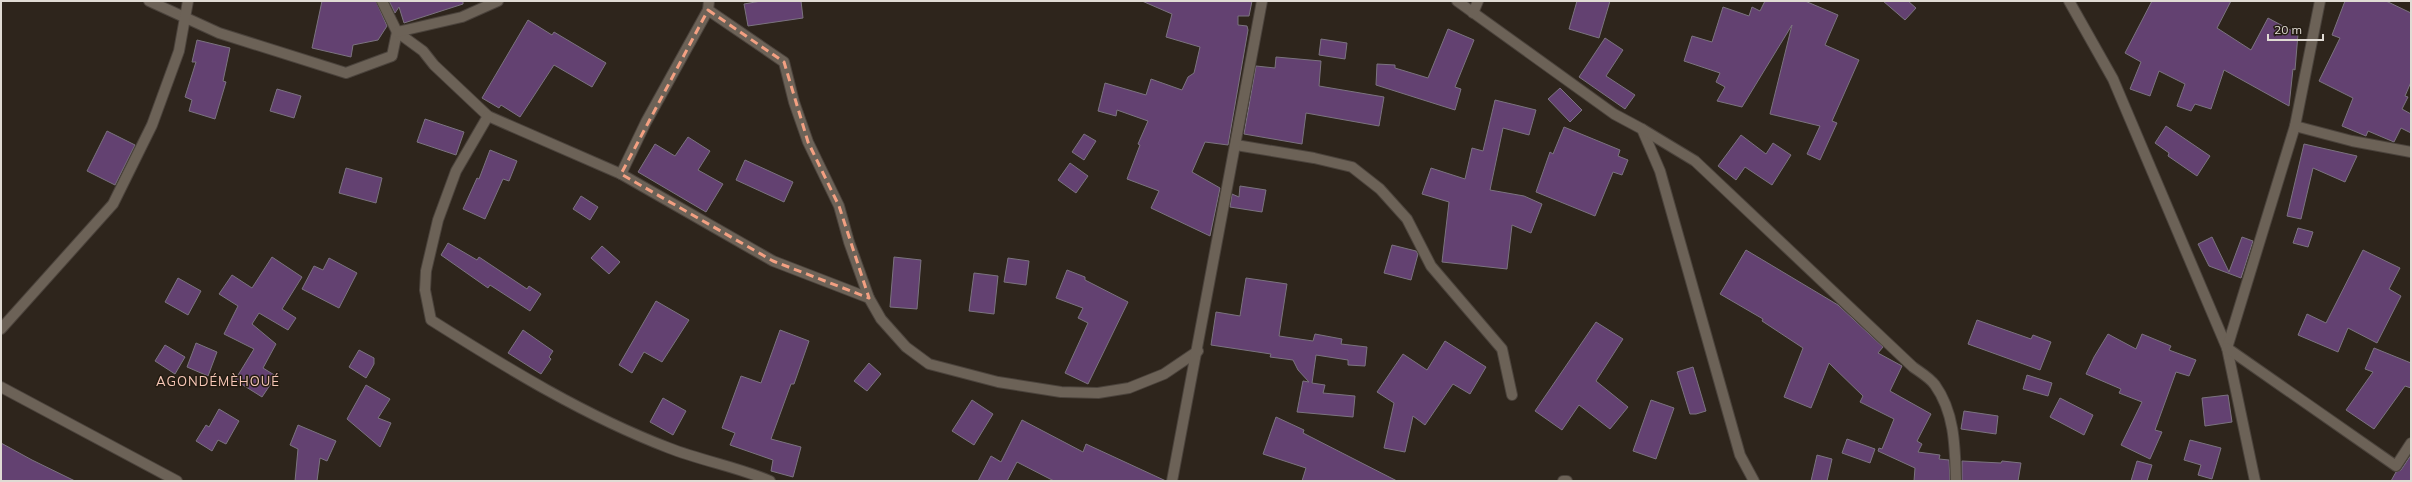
<svg xmlns="http://www.w3.org/2000/svg" width="2412" height="482" viewBox="0 0 2412 482" font-family="Mulish,sans-serif">
<rect width="100%" height="100%" fill="#2e251c"/>
<g fill="#634171" stroke="#7b737f">
<path d="M322,1h54l11,25 -9,14 -25,5 -2,12 -39,-9z"/>
<path d="M389,1h74v3l-59,19 -5,-16 -4,6z"/>
<path d="M761,1h40l2,17 -55,8 -4,-22z"/>
<path d="M1142,1h110l-3,15h-11v9l9,1 1,4 -20,115 -23,-3 -13,30 28,16 -10,48 -59,-28 8,-17 -32,-12 13,-34 -2,-1 10,-23 -31,-11 -1,6 -18,-5 7,-28 41,12 5,-16 31,11 6,-13 6,-4 6,-26 -34,-10 6,-23z"/>
<path d="M1577,1h33l-11,37 -30,-9z"/>
<path d="M1765,1h40l33,14 -13,30 34,15 -27,61 5,2 -17,37 -13,-6 13,-28 -50,-12 22,-89 -50,82 -25,-6 8,-14 -9,-5 4,-9 -36,-12 8,-25 20,6 11,-35 26,9 3,-9 8,4z"/>
<path d="M1883,1h25l8,7 -11,12z"/>
<path d="M2152,1h79l-14,27 34,22 17,-32 30,16 -3,36 -2,-1 -4,37 -65,-36 -13,39 -16,-5 -4,7 -14,-5 8,-22 -26,-13 -9,25 -20,-7 11,-27 -16,-9z"/>
<path d="M2345,1h41l25,12v69l-6,14 3,1 -6,12 9,5v19l-10,-5 -7,14 -26,-11 -2,5 -24,-10 11,-28 -34,-17 21,-43 -8,-3z"/>
<path d="M528,20l24,15 2,-3 52,31 -14,24 -38,-22 -34,52 -19,-12 -2,3 -17,-10z"/>
<path d="M1448,29l26,11 -19,47 6,2 -6,21 -79,-25 1,-21 18,1v3l33,10z"/>
<path d="M1605,38l18,12 -17,26 29,19 -10,14 -46,-32z"/>
<path d="M1321,39l26,4 -2,16 -26,-4z"/>
<path d="M197,40l33,8 -7,33 3,1 -11,37 -26,-8 3,-11 -7,-3 11,-35h-4z"/>
<path d="M1276,57l45,4 -2,25 65,11 -5,29 -73,-13 -4,31 -58,-10 12,-68 19,2z"/>
<path d="M1560,88l22,22 -12,12 -22,-23z"/>
<path d="M277,89l24,7 -7,22 -24,-7z"/>
<path d="M1495,100l41,10 -7,25 -26,-7 -13,62 34,6 18,8 -11,29 -19,-8 -5,44 -65,-7 7,-60 -27,-8 9,-26 34,11 7,-31 11,3z"/>
<path d="M425,119l39,13 -8,23 -39,-13z"/>
<path d="M2166,126l44,30 -13,20 -29,-20 1,-3 -14,-10z"/>
<path d="M1564,127l56,23 -2,6 10,4 -6,15 -9,-3 -18,44 -59,-24 14,-40 3,2z"/>
<path d="M107,131l28,14 -20,40 -28,-14z"/>
<path d="M1084,134l12,7 -12,19 -12,-8z"/>
<path d="M1741,135l25,19 7,-11 18,12 -19,30 -27,-18 -9,13 -18,-14z"/>
<path d="M688,137l22,14 -12,19 25,14 -17,28 -68,-40 17,-28 20,12z"/>
<path d="M2304,144l53,12 -12,26 -32,-14 -12,51 -14,-3z"/>
<path d="M490,150l27,11 -8,20 -6,-2 -18,40 -22,-10 14,-31 2,1z"/>
<path d="M745,160l48,22 -9,20 -48,-22z"/>
<path d="M1070,163l18,13 -12,17 -18,-13z"/>
<path d="M346,168l36,10 -6,25 -37,-10z"/>
<path d="M1240,186l26,4 -4,22 -32,-5 2,-13 7,3z"/>
<path d="M581,196l17,11 -8,13 -17,-11z"/>
<path d="M2298,228l15,4 -5,15 -15,-4z"/>
<path d="M2212,237l17,35 13,-35 11,4 -12,37 -32,-12 -11,-22z"/>
<path d="M448,243l29,17 2,-3 48,32 2,-3 12,8 -11,17 -40,-26 -2,3 -47,-33z"/>
<path d="M1392,245l24,6 2,3 -7,26 -27,-7z"/>
<path d="M602,246l18,16 -11,12 -18,-16z"/>
<path d="M1746,250l92,55 45,42 -5,6 24,13 -12,25 41,23 -14,27 5,3 -4,8 22,3 -1,4 10,1 1,21h-36l1,-13 -37,-17 1,-3 3,1 12,-30 -34,-17 3,-6 -34,-33 -18,45 -27,-11 19,-49 -41,-27 1,-2 -43,-25z"/>
<path d="M2363,250l37,18 -11,21 12,7 -24,47 -29,-15 -10,24 -40,-17 9,-21 19,9z"/>
<path d="M272,257l30,20 -20,32 14,9 -8,12 -29,-17 -7,11 24,20 -13,24 13,8 -14,21 -27,-17 19,-31 -30,-15 14,-28 -19,-12 13,-19 20,13z"/>
<path d="M894,257l27,3 -4,49 -27,-2z"/>
<path d="M329,258l28,15 -18,35 -37,-19 12,-23 9,4z"/>
<path d="M1008,258l21,3 -3,24 -22,-3z"/>
<path d="M1067,270l18,7v3l43,22 -40,82 -23,-11 23,-50 -10,-5 5,-10 -27,-10z"/>
<path d="M974,273l24,3 -4,38 -25,-3z"/>
<path d="M178,278l23,13 -13,24 -23,-13z"/>
<path d="M1246,278l41,6 -8,52 34,5 2,-7 27,5 -1,5 26,3 -2,19 -17,-1v-5l-32,-5 -4,28 13,2 -2,8 32,3 -2,21 -56,-5 6,-31 6,1 -11,-12 -5,-10 -23,-3 1,-3 -60,-9 5,-33 24,4z"/>
<path d="M656,301l33,19 -27,42 -18,-10 -12,21 -13,-8z"/>
<path d="M1977,320l54,19 2,-4 18,7 -11,28 -72,-26z"/>
<path d="M1596,322l27,17 -27,42 32,26 -18,22 -31,-24 -17,25 -27,-19z"/>
<path d="M523,330l30,21 -4,6 2,2 -10,15 -33,-21z"/>
<path d="M780,330l29,11 -15,43h-3l-20,55 30,8 -8,30 -22,-6 2,-11 -43,-15 5,-12 -13,-5 19,-52 20,7z"/>
<path d="M2108,334l28,15 6,-15 29,12 -2,4 27,10 -7,16 -13,-4 -21,58 7,2 -12,27 -29,-14 21,-43 -23,-9 2,-4 -35,-15 8,-17z"/>
<path d="M1445,341l41,26 -16,27 -17,-10 -28,41 -12,-9 -8,36 -21,-4 10,-45 -17,-11 26,-38 24,16z"/>
<path d="M196,343l21,9 -9,24 -21,-9z"/>
<path d="M165,345l20,12 -10,17 -20,-13z"/>
<path d="M2374,348l37,15v25l-6,-2 -31,43 -28,-19 27,-38 -8,-3z"/>
<path d="M359,350l15,8v6l-8,14 -17,-11z"/>
<path d="M869,363l12,11 -14,17 -13,-10z"/>
<path d="M1693,367l13,44 -10,3h-6l-13,-42z"/>
<path d="M2027,375l25,8 -4,13 -25,-7z"/>
<path d="M366,385l24,14 -12,19 13,5 -11,24 -33,-28z"/>
<path d="M2228,395l4,27 -27,4 -3,-28z"/>
<path d="M663,398l23,13 -13,24 -23,-13z"/>
<path d="M2060,398l33,17 -9,20 -34,-18z"/>
<path d="M972,400l21,14 -19,31 -22,-14z"/>
<path d="M1651,400l23,8 -18,51 -23,-8z"/>
<path d="M219,409l20,12 -13,23 -8,-4 -6,11 -16,-10 10,-16 3,2z"/>
<path d="M1964,411l34,5 -2,18 -35,-5z"/>
<path d="M1276,417l28,13 -1,3 94,48h-95l4,-13 -43,-14z"/>
<path d="M1022,420l61,32 3,-8 80,37h-112l-37,-19 -10,19h-29l13,-25 10,6z"/>
<path d="M298,425l38,16 -9,20 -7,-3 -3,23h-22l3,-32 -8,-4z"/>
<path d="M1847,439l28,10 -5,14 -28,-10z"/>
<path d="M2190,440l31,8 -9,31 -14,-4 3,-10 -17,-5z"/>
<path d="M1,443l31,17 43,21h-74z"/>
<path d="M1817,455l15,4 -5,22h-16z"/>
<path d="M2411,455v26h-20l5,-9 5,-2z"/>
<path d="M1962,461l39,2 1,-2 19,2 -3,18h-56z"/>
<path d="M2137,461l15,4 -5,16h-16z"/>
</g>
<g fill="none" stroke-linecap="round" stroke-linejoin="round">
<g stroke="#4b433c" stroke-width="12">
<g id="minor">
<path d="M149,1l70,32 127,40 46,-17 5,-24"/>
<path d="M382,1l15,31 26,19 11,14 54,51 133,58 152,87 96,37"/>
<path d="M709,1l-1,9 76,52 10,40 14,40 31,64 10,36 20,56 12,21 25,28 23,17 69,18 63,10 37,1 31,-5 35,-14 34,-23"/>
<path d="M1457,1l157,113 28,15 18,42 80,284 14,26"/>
<path d="M2069,1l44,78 114,269 28,133"/>
<path d="M1473,13l5,-12"/>
<path d="M397,32l65,-15 36,-16"/>
<path d="M488,116l-32,55 -18,49 -12,51 -1,19 6,30c76,48 154,96 238,128 33,13 69,19 101,33"/>
<path d="M2295,126l57,15 59,11"/>
<path d="M1642,129l53,32 218,206c7,5 17,11 22,18 20,28 20,63 21,96"/>
<path d="M1236,145l78,13 38,9 28,22 27,30 24,47 71,83 10,46"/>
<path d="M621,174l25,-52 62,-112"/>
<path d="M1,329l112,-125 39,-79 27,-74 9,-50"/>
<path d="M2227,348l68,-222 25,-125"/>
<path d="M2227,348l169,118 15,-23"/>
<path d="M1,387l176,94"/>
<path d="M1172,481l90,-480"/>
<path d="M1563,481h4"/>
</g>
</g>
<use href="#minor" stroke="#6c6257" stroke-width="10"/>
</g>
<path fill="none" stroke="#f3a082" stroke-width="3" stroke-dasharray="8 5" stroke-linejoin="round" d="M708,10l76,52 24,80 31,64 30,92 -96,-37 -152,-87z"/>
<g text-anchor="middle" stroke-width="3" stroke-linejoin="round" paint-order="stroke">
<g font-size="13" letter-spacing="1" fill="#f7c7b6" stroke="#241c12">
<text x="218" y="386">AGONDÉMÈHOUÉ</text>
</g>
</g>
<rect width="2412" height="482" fill="none" stroke="#e0dbd4" stroke-width="4"/>
<path d="M2268 34v6h55v-6" fill="none" stroke="#e0dbd4" stroke-width="2"/>
<text x="2274" y="34" font-size="12" fill="#e0dbd4" stroke="#241c12" stroke-width="3" paint-order="stroke">20 m</text>
</svg>
